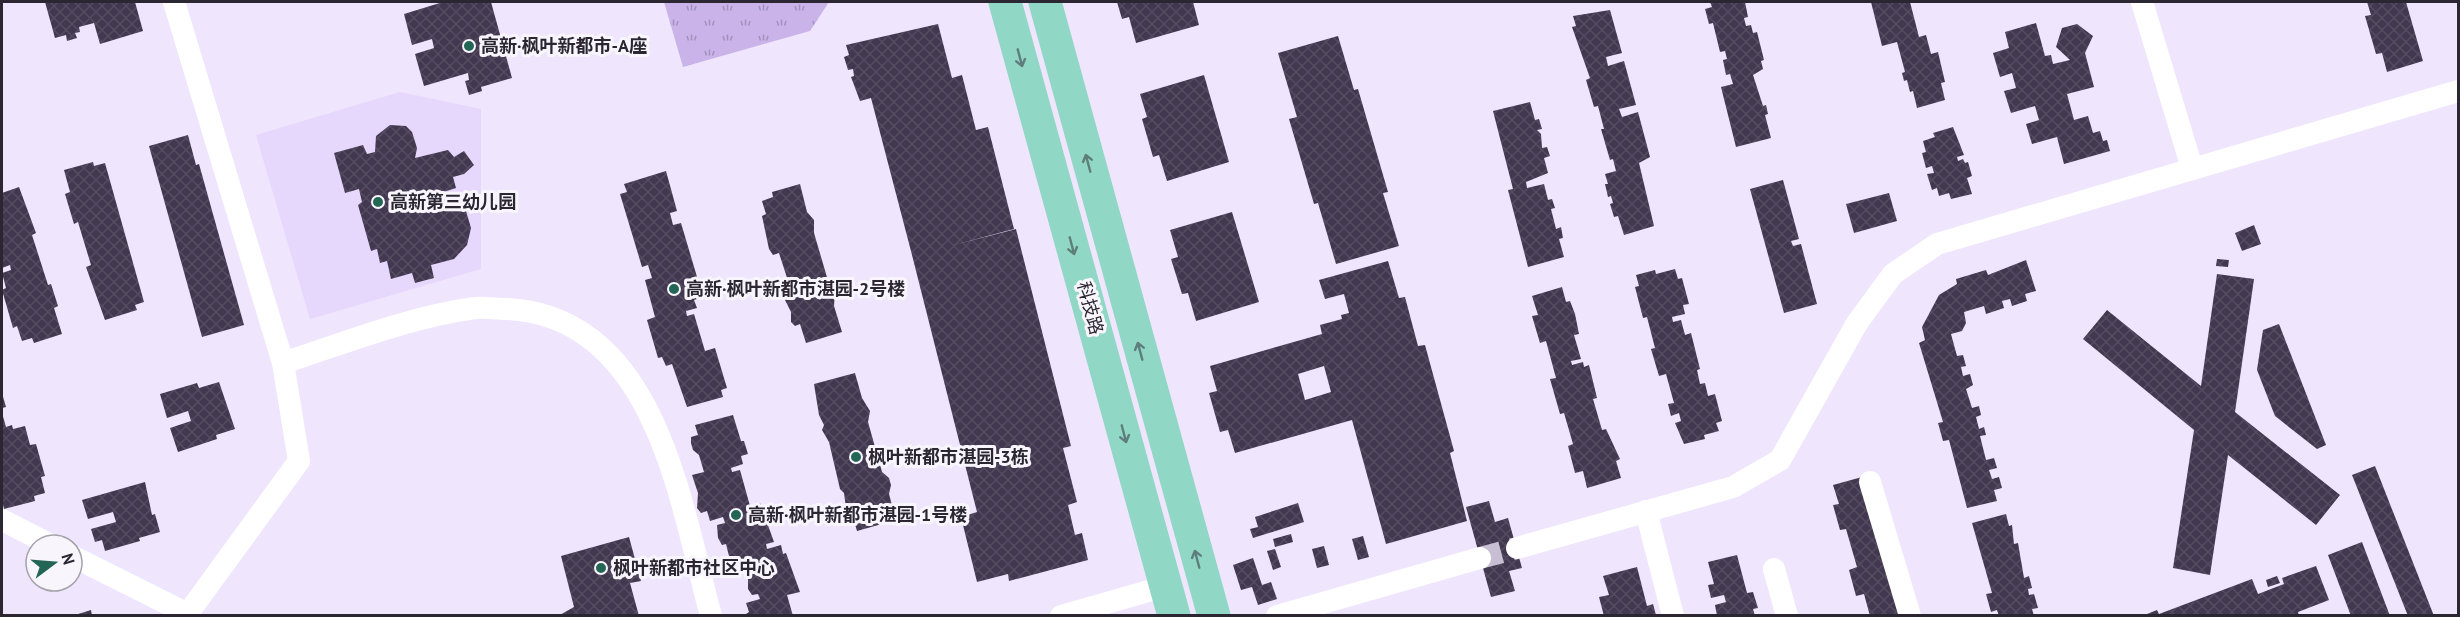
<svg xmlns="http://www.w3.org/2000/svg" width="2460" height="617" viewBox="0 0 2460 617" font-family="'PT Sans','Noto Sans SC',sans-serif">
<defs>
<pattern id="park-tufts" width="24" height="20" patternUnits="userSpaceOnUse" patternTransform="scale(1.5)"><rect width="24" height="20" fill="#c9b3e9"/><path d="M3 7l-1-3M5 7V3M7 7l1-3M15 17l-1-3M17 17v-4M19 17l1-3" fill="none" stroke="#a391bd"/></pattern>
<pattern id="building-cross-hatch" width="8" height="8" patternUnits="userSpaceOnUse" patternTransform="scale(1.5)"><rect width="8" height="8" fill="#423850"/><path d="M0 0l8 8M0 8l8-8" fill="none" stroke="#554c61"/></pattern>
</defs>
<rect width="100%" height="100%" fill="#efe5fd"/>
<path fill="#e6d7fc" d="M400,92l81,17v160l-171,50 -54,-184z"/>
<path fill="url(#park-tufts)" d="M664,2h165l-19,29 -127,36z"/>
<g fill="url(#building-cross-hatch)" fill-rule="evenodd">
<path d="M45,2h90l8,29 -43,13 -6,-21 -15,4 1,5 -5,1 2,5 -10,3 -1,-6 -11,3z"/>
<path d="M443,2h48l21,76 -31,9 1,4 -13,4 -4,-14 4,-1 -1,-7 -44,13 -9,-32 19,-6 -2,-9 -20,6 -8,-31z"/>
<path d="M1117,2h76l6,23 -63,18 -7,-26 -7,2z"/>
<path d="M1710,2h35l3,15 -4,1 2,8 5,-1 2,8 4,-1 7,28 -3,1 2,8 -10,6 10,31 3,-1 2,9 -3,1 6,23 -35,9 -15,-60 12,-3 -3,-10 -4,1 -3,-15 4,-1 -2,-8 -5,1 -7,-29 -4,1 -4,-15 7,-2z"/>
<path d="M1871,2h39l9,35 7,-2 5,19 7,-2 7,30 -4,1 4,17 -28,8 -4,-17 -3,1 -3,-12 -3,1 -2,-8 3,-1 -8,-30 -15,4z"/>
<path d="M2367,2h39l17,59 -36,11 -5,-19 -6,1 -11,-38 6,-1z"/>
<path d="M1610,10l12,43 -16,4 2,9 16,-5 12,44 -17,4 3,8 16,-5 12,45 -11,6 15,63 -30,9 -6,-19 -4,1 -4,-13 3,-1 -2,-7 -3,1 -3,-13h3l-3,-10 11,-3 -3,-12 -3,1 -9,-31h3l-6,-23 -4,1 -8,-27 4,-2 -18,-51 4,-1 -3,-10z"/>
<path d="M2036,23l9,33 6,-1 2,9 17,-4 -14,-13 6,-19 15,-4 16,12 -8,17 9,34 -27,7 7,26 14,-4 5,17 7,-2 3,10 4,-1 3,11 -46,13 -7,-27 -25,7 -6,-20 13,-4 -4,-14 -24,7 -7,-22 12,-3 -4,-15 -12,4 -7,-24 16,-5 -4,-16z"/>
<path d="M938,24l14,54 10,-3 14,55 12,-3 26,102 -64,17 66,-17 55,217 -8,2 14,54 -9,3 7,30 7,-2 6,27 -79,21 -1,-7 -31,8 -16,-65 16,-5 -65,-257 -41,-157 -11,3 -9,-24 3,-1 -1,-7 -5,1 -4,-13 5,-2 -3,-10z"/>
<path d="M1338,36l16,54 4,-1 30,103 -5,1 16,53 -63,18 -18,-61 -4,1 -25,-85 8,-2 -19,-64z"/>
<path d="M1204,75l25,87 -62,19 -8,-26 -6,2 -11,-38 5,-2 -7,-23z"/>
<path d="M1530,102l5,18 4,-1 3,10 -5,1 4,4 1,14 5,-1 3,9 -6,2 4,15 -22,9 1,6 17,-4 4,16 4,-1 3,9 -4,1 5,20 5,-2 2,11 -4,1 5,18 -36,10 -20,-77 5,-1 -20,-78z"/>
<path d="M390,125l16,1 6,6 5,16 -2,10 33,-8 6,7 10,-6 10,14 -10,9 -11,3 3,11 -19,6 16,5 13,12 5,17 -4,17 -13,14 -23,6 3,13 -19,5 -3,-10 -21,6 -4,-18 -7,2 -3,-14 -6,2 -13,-46 4,-3 -3,-13 -14,4 -11,-40 29,-8 4,9 8,-2 1,-16z"/>
<path d="M1953,127l11,28 -7,2 1,4 5,-2 2,4 3,-1 4,14 -5,2 5,16 -21,5 -2,-6 -10,3 -2,-8 -5,2 -5,-16 7,-1 -2,-7 -6,2 -4,-15 4,-1 -3,-11 12,-4 -2,-4z"/>
<path d="M188,135l8,30 3,-1 45,161 -42,12 -53,-191z"/>
<path d="M93,162l1,4 11,-3 39,139 -9,3 2,5 -32,10 -19,-53 5,-2 -13,-43 -4,2 -9,-30 5,-2 -6,-22z"/>
<path d="M666,171l11,40 -7,2 3,12 8,-2 22,74 -9,3 3,8 -11,3 1,5 7,-2 11,37 10,-3 12,40 -6,2 2,7 -36,10 -15,-43 -6,2 -4,-9 -4,1 -11,-38 8,-3 -10,-37 7,-2 -4,-13 -6,2 -22,-73 7,-2 -3,-8z"/>
<path d="M1783,180l16,59 -8,2 2,5 8,-2 16,60 -33,9 -34,-124z"/>
<path d="M800,184l7,28 7,8v13l15,51 6,7 -1,15 8,26 -36,11 -6,-19 -5,2 -4,-4v-10l-8,-16 1,-8 6,-1 -11,-34 -6,2 -4,-6 -7,-33 4,-2 -4,-13 11,-4 -1,-5z"/>
<path d="M19,187l17,46 -4,2 16,50 3,-1 7,22 -4,2 8,26 -28,9 -2,-5 -10,3 -5,-15 -4,2 -11,-38 4,-2 -4,-15 9,-3 -1,-5 -8,3v-75z"/>
<path d="M1889,193l8,28 -43,12 -8,-29z"/>
<path d="M1232,212l27,90 -63,19 -8,-28 -6,1 -11,-35 7,-2 -8,-27z"/>
<path d="M2254,225l7,19 -19,7 -7,-18z"/>
<path d="M2217,259l12,1 -1,7 -12,-1z"/>
<path d="M2026,260l10,31 -11,3 2,7 -15,5 -2,-7 -8,2 2,7 -18,6 -2,-8 -20,6 2,11 -4,8 -11,3 6,22 6,-1 3,11 -5,1 2,9 7,-2 3,11 -7,4 6,19 7,-2 2,9 -5,2 3,12 5,-2 2,8 -6,1 6,24 8,-2 3,10 -8,2 3,9 7,-2 3,11 -8,2 3,11 -30,7 -18,-68 -6,1 -5,-18 5,-1 -3,-10 -21,-69 6,-3 -3,-13 17,-32 18,-11 -1,-5 30,-9 2,5z"/>
<path d="M1388,261l11,37 6,-1 13,49 7,-1 29,106 -4,2 17,68 -81,23 -34,-124 -117,33 -7,-23 -8,2 -11,-39 8,-2 -7,-25 112,-32 -2,-9 22,-6 -1,-4 8,-2 -5,-19 -19,5 -6,-19zM1324,366l7,26 -26,8 -7,-26z"/>
<path d="M1675,269l3,10 4,-1 7,26 -6,1 2,9 -13,3 1,5 8,-2 4,15 6,-2 9,36 -3,1 3,14 5,-1 3,13 7,-2 7,27 -6,2 3,8 -15,4 1,4 -21,5 -9,-21 6,-2 -2,-8 -8,3 -3,-12 6,-1 -8,-29 -7,2 -8,-27 4,-1 -8,-31 -4,1 -8,-31 4,-1 -3,-11 19,-5 1,4z"/>
<path d="M2217,274l37,5 -19,133 105,83 -24,30 -88,-70 -18,120 -37,-7 21,-138 -111,-91 24,-29 94,76z"/>
<path d="M1562,287l4,15 4,-1 5,13 4,20 -5,1 7,24 -10,2 1,4 11,-3 1,5 5,-2 8,33 -4,1 9,31 4,-1 14,30 -4,2 5,17 -34,10 -4,-17 -8,2 -7,-27 5,-2 -9,-31 -4,1 -10,-35 6,-1 -10,-37 -6,2 -8,-27 6,-1 -6,-19z"/>
<path d="M2279,324l47,121 -9,4 -42,-33 -18,-46 6,-40z"/>
<path d="M855,373l7,25 8,13 -2,11 14,50 7,6 2,7 -2,9 7,26 -39,11 -5,-17 -6,-6 -2,-15 -4,-4 -11,-47 -7,-12 2,-5 -5,-10 -5,-31z"/>
<path d="M219,382l16,47 -19,6 1,4 -39,13 -8,-24 21,-7 -3,-10 -21,7 -7,-24 37,-11 2,5z"/>
<path d="M2,393l4,14 -4,1z"/>
<path d="M2,413l4,14 6,-2 1,4 12,-3 5,19 6,-1 9,32 -4,1 4,16 -11,3 1,5 -31,8 -2,-9z"/>
<path d="M733,415l8,26h3l4,13 -7,2 2,8 -12,4 1,4 8,-2 10,36 10,-3 14,39 -8,2 1,5 14,-4 2,9 3,-1 14,39 -13,3 6,21h-50l6,-4 -3,-9 14,-4 -2,-5 -6,1 -4,-6v-13l-5,-16 -12,4 -5,-20 -4,1 -4,-7 -1,-13 8,-2 -2,-6 -13,4 -3,-10 -6,2 -4,-5 1,-15 -6,-18 12,-3 -5,-17 -6,-5 -2,-7v-6l7,-2 -3,-10z"/>
<path d="M2375,466l59,150h-26l-56,-141z"/>
<path d="M1862,477l39,139h-31l-6,-22 -8,2 -7,-26 8,-3 -11,-38 -6,1 -7,-25 6,-1 -6,-19z"/>
<path d="M145,482l7,33 3,-1 5,18 -21,6 1,3 -35,10 -3,-11 -7,2 -4,-13 25,-7 -3,-10 -25,7 -6,-19z"/>
<path d="M1489,501l6,21 13,-4 14,50 -13,3 6,20 -24,6 -25,-90z"/>
<path d="M1298,503l6,19 -51,16 -3,-9 8,-2 -3,-10z"/>
<path d="M2006,514l3,12 3,-1 2,19 4,-1 6,35 5,-2 3,12 -4,1 1,6 5,-1 4,14 -6,1 2,7h-35l-2,-6 -6,2 -5,-18 6,-1 -20,-70z"/>
<path d="M1291,534l2,8 -18,5 -2,-8z"/>
<path d="M1363,536l6,21 -11,3 -6,-21z"/>
<path d="M629,537l12,44 -11,2 9,33h-81l16,-9 -13,-51z"/>
<path d="M2362,542l28,74h-39l-23,-61z"/>
<path d="M1324,546l5,19 -12,3 -5,-19z"/>
<path d="M1275,549l6,18 -8,3 -6,-19z"/>
<path d="M1737,555l10,38 6,-1 5,16 -5,1 2,7h-38l-2,-11 11,-3 -2,-7 -13,3 -3,-13 6,-1 -6,-22z"/>
<path d="M1253,558l9,27 9,-3 6,17 -19,6 -6,-18 -11,3 -8,-25z"/>
<path d="M2316,566l13,34 -31,12 1,4h-157l15,-6 2,4 93,-35 6,15 26,-10 -2,-6z"/>
<path d="M1637,567l10,39 6,-2 3,11 -52,1 -5,-19 10,-2 -6,-19z"/>
<path d="M2277,576l3,7 -12,4 -2,-7z"/>
<path d="M91,610l1,6h-17v-1z"/>
</g>
<g fill="none" stroke-linecap="round" stroke-linejoin="round">
<path stroke="#c8bfd4" stroke-width="22" stroke-dasharray="22 11" stroke-linecap="butt" d="M1480,558l37,-10"/>
<g stroke="#fff" stroke-width="22">
<path d="M174,2l109,361 16,98 -113,155"/>
<path d="M2142,2l50,166"/>
<path d="M283,363c62,-20 126,-46 192,-55 10,-1 21,1 31,1 150,7 174,193 205,307"/>
<path d="M1870,482l40,134"/>
<path d="M1646,511l27,105"/>
<path d="M2,520l49,25"/>
<path d="M1517,548l216,-61 47,-27 77,-137 36,-49 44,-30 521,-153"/>
<path d="M72,556l114,57"/>
<path d="M1774,569l13,47"/>
<path d="M1061,616l105,-30"/>
<path d="M1277,616l203,-58"/>
</g>
<g stroke="#91d7c5" stroke-width="33">
<path d="M1005,2l169,614"/>
<path d="M1045,2l169,614"/>
</g>
</g>
<defs><path id="oneway-shaft" d="M-6 0H5M1.5-3L5.5 0L1.5 3" fill="none" stroke-width="1.6" stroke-linecap="round" stroke-linejoin="round" transform="scale(1.5)"/></defs>
<g stroke="#5e7e7c">
<use href="#oneway-shaft" transform="translate(1020 58) rotate(75)"/>
<use href="#oneway-shaft" transform="translate(1088 163) rotate(-105)"/>
<use href="#oneway-shaft" transform="translate(1072 246) rotate(75)"/>
<use href="#oneway-shaft" transform="translate(1140 351) rotate(-105)"/>
<use href="#oneway-shaft" transform="translate(1124 434) rotate(75)"/>
<use href="#oneway-shaft" transform="translate(1197 559) rotate(-105)"/>
</g>
<g fill="#246655" stroke="#f8f6fc" stroke-width="2">
<circle cx="469" cy="46" r="6"/>
<circle cx="378" cy="202" r="6"/>
<circle cx="674" cy="289" r="6"/>
<circle cx="856" cy="457" r="6"/>
<circle cx="736" cy="515" r="6"/>
<circle cx="601" cy="568" r="6"/>
</g>
<g text-anchor="middle" stroke-width="6" stroke-linejoin="round" paint-order="stroke">
<g font-size="18" font-weight="bold" fill="#2b2632" stroke="#f8f6fc" text-anchor="start">
<text x="481" y="52">高新·枫叶新都市-A座</text>
<text x="390" y="208">高新第三幼儿园</text>
<text x="686" y="295">高新·枫叶新都市湛园-2号楼</text>
<text x="868" y="463">枫叶新都市湛园-3栋</text>
<text x="748" y="521">高新·枫叶新都市湛园-1号楼</text>
<text x="613" y="574">枫叶新都市社区中心</text>
</g>
<g font-size="18" fill="#2b2632" stroke="#f8f6fc">
<text transform="translate(1090 308) rotate(75)" y="6">科技路</text>
</g>
</g>
<rect width="2460" height="617" fill="none" stroke="#2b2632" stroke-width="6"/>
<g transform="translate(54 563) rotate(74)"><circle r="28" fill="#f8f6fc" stroke="#a6a3ab" stroke-width="1.5"/>
<path d="M0-4.5L10 22L0 15L-10 22Z" fill="#246655"/>
<text y="-9" font-size="16" font-weight="bold" text-anchor="middle" fill="#2b2632">N</text>
</g>
</svg>
